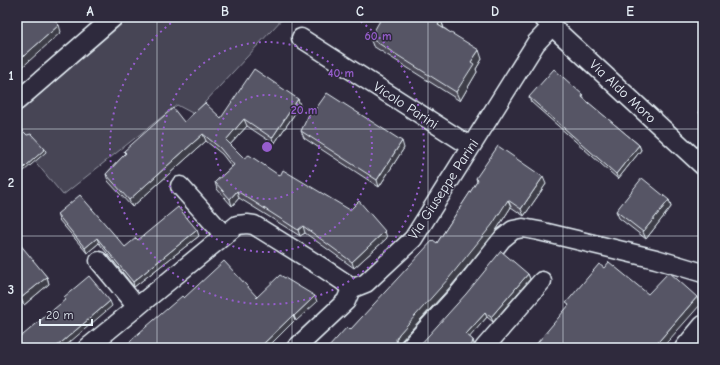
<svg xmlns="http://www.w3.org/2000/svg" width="720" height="365" viewBox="0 0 720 365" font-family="'Comic Neue',sans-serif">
<rect width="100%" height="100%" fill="#2f2a3d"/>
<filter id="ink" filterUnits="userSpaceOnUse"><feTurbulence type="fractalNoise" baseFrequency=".025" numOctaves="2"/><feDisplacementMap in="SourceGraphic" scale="8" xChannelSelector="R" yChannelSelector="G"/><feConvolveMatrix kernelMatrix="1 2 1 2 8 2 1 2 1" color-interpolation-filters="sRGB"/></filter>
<g filter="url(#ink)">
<path fill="#464455" stroke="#979aa6" d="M130,17h154l-90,97 -17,-9 -114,90 -46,-55v-26z"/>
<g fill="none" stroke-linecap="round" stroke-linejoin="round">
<g stroke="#e8f1f8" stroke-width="21">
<g id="minor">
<path d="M542,17l161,149"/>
<path d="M301,38l169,108"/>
<path d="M17,101l97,-84"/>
<path d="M180,186l44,49"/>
<path d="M99,261l38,46"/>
<path d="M87,348l150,-123 10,-1 7,1 69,43 21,14 7,7"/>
<path d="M296,348l50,-47 5,-12 15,-6 47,-44 123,-196 16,-17"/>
<path d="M409,348l51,-56 42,-53 11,-9 10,-2 16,3 117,28 47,14"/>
<path d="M484,348l58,-67"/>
<path d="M684,348l19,-23"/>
</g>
</g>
<use href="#minor" stroke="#2f2a3d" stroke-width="18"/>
</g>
<g fill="#4b4957" stroke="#e8f1f8">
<path d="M441,20l3,8 38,31 -6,10 1,3 -17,29 -87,-55 -3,-8z"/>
<path d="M529,97l56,3 54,45 2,5 -23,29 -87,-77z"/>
<path d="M298,99l2,7 -26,38 -27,-18 -17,19 14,13 36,18 107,62 -33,30 -49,-35 -5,3 -61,-38 -7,8 -15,-17 -2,-7 17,-15 -10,-13 -16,-13 -74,66 -24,-26 -2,-7 19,-20 -1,-3 60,-29 37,-4z"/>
<path d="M703,106v12l-2,-2 -2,-4z"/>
<path d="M315,110l89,38 -25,39 -75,-49 -3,-7z"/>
<path d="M476,178l70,6 -22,32 -13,-9 -16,25 -43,53 -51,56 -2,5 -49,-16 87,-87 40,-61z"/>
<path d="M669,200l2,7 -25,32 -27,-21 -3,-7z"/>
<path d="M57,214l68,33 13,-7 61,-4 -65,51 -35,-44 -12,10 -28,-33z"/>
<path d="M17,244l30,33 2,7 -25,21 -2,-2 -5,4z"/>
<path d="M528,274l2,5 -37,43 -6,-5 -18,20 4,3 1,4v4h-55v-2z"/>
</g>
<g fill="#3d3c47" stroke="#e8f1f8">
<path d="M441,20l3,9 -6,-4z"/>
<path d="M59,25l2,7 -44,40v-10z"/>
<path d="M479,50l3,9 -6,10 1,3 -17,29 -4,-9 15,-30z"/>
<path d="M583,95l2,5 -3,-3z"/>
<path d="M298,99l2,7 -26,38 -2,-6z"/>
<path d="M244,119l3,7 -19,21 -2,-7z"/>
<path d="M203,134l3,7 -74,66 -3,-7z"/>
<path d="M402,141l2,7 -25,39 -2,-7z"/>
<path d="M639,145l2,5 -23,29 -2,-5z"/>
<path d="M45,149l1,3 -29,25v-3z"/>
<path d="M543,177l3,7 -22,32 -3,-7z"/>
<path d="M19,183l1,2 -3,3v-3z"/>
<path d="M237,191l2,7 -7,8 -2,-7z"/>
<path d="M508,200l3,7 -16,25 -43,53 -51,56 -2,5v2h-5l2,-9 3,-5z"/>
<path d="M669,200l2,7 -25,32 -3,-7z"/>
<path d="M303,226l2,7 -5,3 -2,-6z"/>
<path d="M197,230l2,6 -65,51 -1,-5z"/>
<path d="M385,231l2,7 -33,30 -2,-6z"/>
<path d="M97,238l2,5 -12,10 -2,-5z"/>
<path d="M528,274l2,5 -37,43 -2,-5z"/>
<path d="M47,277l2,7 -25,21 -3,-7z"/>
<path d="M19,296l3,7 -5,4v-9z"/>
<path d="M315,296l2,6 -21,19 -2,-5z"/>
<path d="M697,297l3,8 -38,43h-9z"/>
<path d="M110,301l2,5 -49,42h-8z"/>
<path d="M485,313l2,4 -19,22 -2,-5z"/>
<path d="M293,315l2,5 -28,28h-8z"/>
<path d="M473,340l1,4v4h-5z"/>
</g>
<g fill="#575565" stroke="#e8f1f8">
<path d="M17,17h34l8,8 -42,37z"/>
<path d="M382,17h54l5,3 -3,5 41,25 -8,12 3,2 -18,28 -86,-54z"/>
<path d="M254,69l44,30 -26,39 -28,-19 -18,21 18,18 5,-3 31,21 3,-6 67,40 9,-9 26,30 -33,31 -49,-36 -5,4 -61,-39 -7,8 -15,-17 19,-17 -14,-17 -17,-14 -74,66 -23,-26 20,-21 -2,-2 49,-43 11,14 21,-19 16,15z"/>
<path d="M554,69l29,26 -1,2 57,48 -23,29 -87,-77z"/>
<path d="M327,93l75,48 -25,39 -76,-49 11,-23 3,2z"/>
<path d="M703,106v9l-4,-3z"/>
<path d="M19,127l8,8 4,-1 14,15 -28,25v-45z"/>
<path d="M498,146l45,31 -22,32 -13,-9 -16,25 -43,53 -50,56 -3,5 1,6 -3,3h-66l19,-21 3,3 83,-90 4,3 41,-63 -2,-2z"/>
<path d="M642,178l27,22 -26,32 -27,-21z"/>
<path d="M17,180l2,3 -2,2z"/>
<path d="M80,195l45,52 11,-9 2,2 40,-33 19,23 -64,52 -36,-44 -12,10 -28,-34z"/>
<path d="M19,243l28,34 -26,21 -2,-2 -2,2v-54z"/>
<path d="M501,251l27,23 -37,43 -6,-4 -19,21 7,6 -1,4 -3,4h-48l-2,-2 47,-52z"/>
<path d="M224,261l33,36 23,-22 35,21 -21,20 -1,-1 -34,33h-136l9,-8v-1l50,-43 2,2z"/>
<path d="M609,262l39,32 21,-22 28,25 -44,51h-120l36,-43 -3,-2 33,-39 5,4z"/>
<path d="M89,276l21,25 -55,47h-38v-8l49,-41 -2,-2z"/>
</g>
</g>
<path fill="none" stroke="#e8f1f8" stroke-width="1" stroke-opacity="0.55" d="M157,17v331M292,17v331M428,17v331M563,17v331M17,129h686M17,236h686"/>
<g fill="none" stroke="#965dcd" stroke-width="2" stroke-dasharray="2 4">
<circle cx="267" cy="147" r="52"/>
<circle cx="267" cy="147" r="105"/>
<path d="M356 18A157 157 0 1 1 178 18"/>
</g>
<g text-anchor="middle" stroke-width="3" stroke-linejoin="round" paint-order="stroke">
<g font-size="14" fill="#e8f1f8" stroke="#2f2a3d">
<text transform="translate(623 91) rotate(43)" y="5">Via Aldo Moro</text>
<text transform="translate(406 105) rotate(33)" y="5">Vicolo Parini</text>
<text transform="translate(443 189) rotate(-57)" y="5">Via Giuseppe Parini</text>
</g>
</g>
<circle cx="267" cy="147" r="6" fill="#965dcd" stroke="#2f2a3d" stroke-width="2"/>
<g font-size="12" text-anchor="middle" font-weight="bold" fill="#965dcd" stroke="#2f2a3d" stroke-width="3" stroke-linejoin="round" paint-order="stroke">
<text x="378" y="40">60 m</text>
<text x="341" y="77">40 m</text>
<text x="304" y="114">20 m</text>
</g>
<rect width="720" height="365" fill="none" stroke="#2f2a3d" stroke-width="44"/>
<path d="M40 319v6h52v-6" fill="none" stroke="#e8f1f8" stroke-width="2"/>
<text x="46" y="319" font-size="12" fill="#e8f1f8" stroke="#2f2a3d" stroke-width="3" paint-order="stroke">20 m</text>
<rect x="22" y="22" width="676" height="321" fill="none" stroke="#e8f1f8" stroke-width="1.5"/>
<g font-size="13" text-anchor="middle" font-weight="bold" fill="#e8f1f8">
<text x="90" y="16">A</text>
<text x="225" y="16">B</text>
<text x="360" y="16">C</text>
<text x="495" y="16">D</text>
<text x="630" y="16">E</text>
<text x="11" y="80">1</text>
<text x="11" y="187">2</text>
<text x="11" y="294">3</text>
</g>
</svg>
